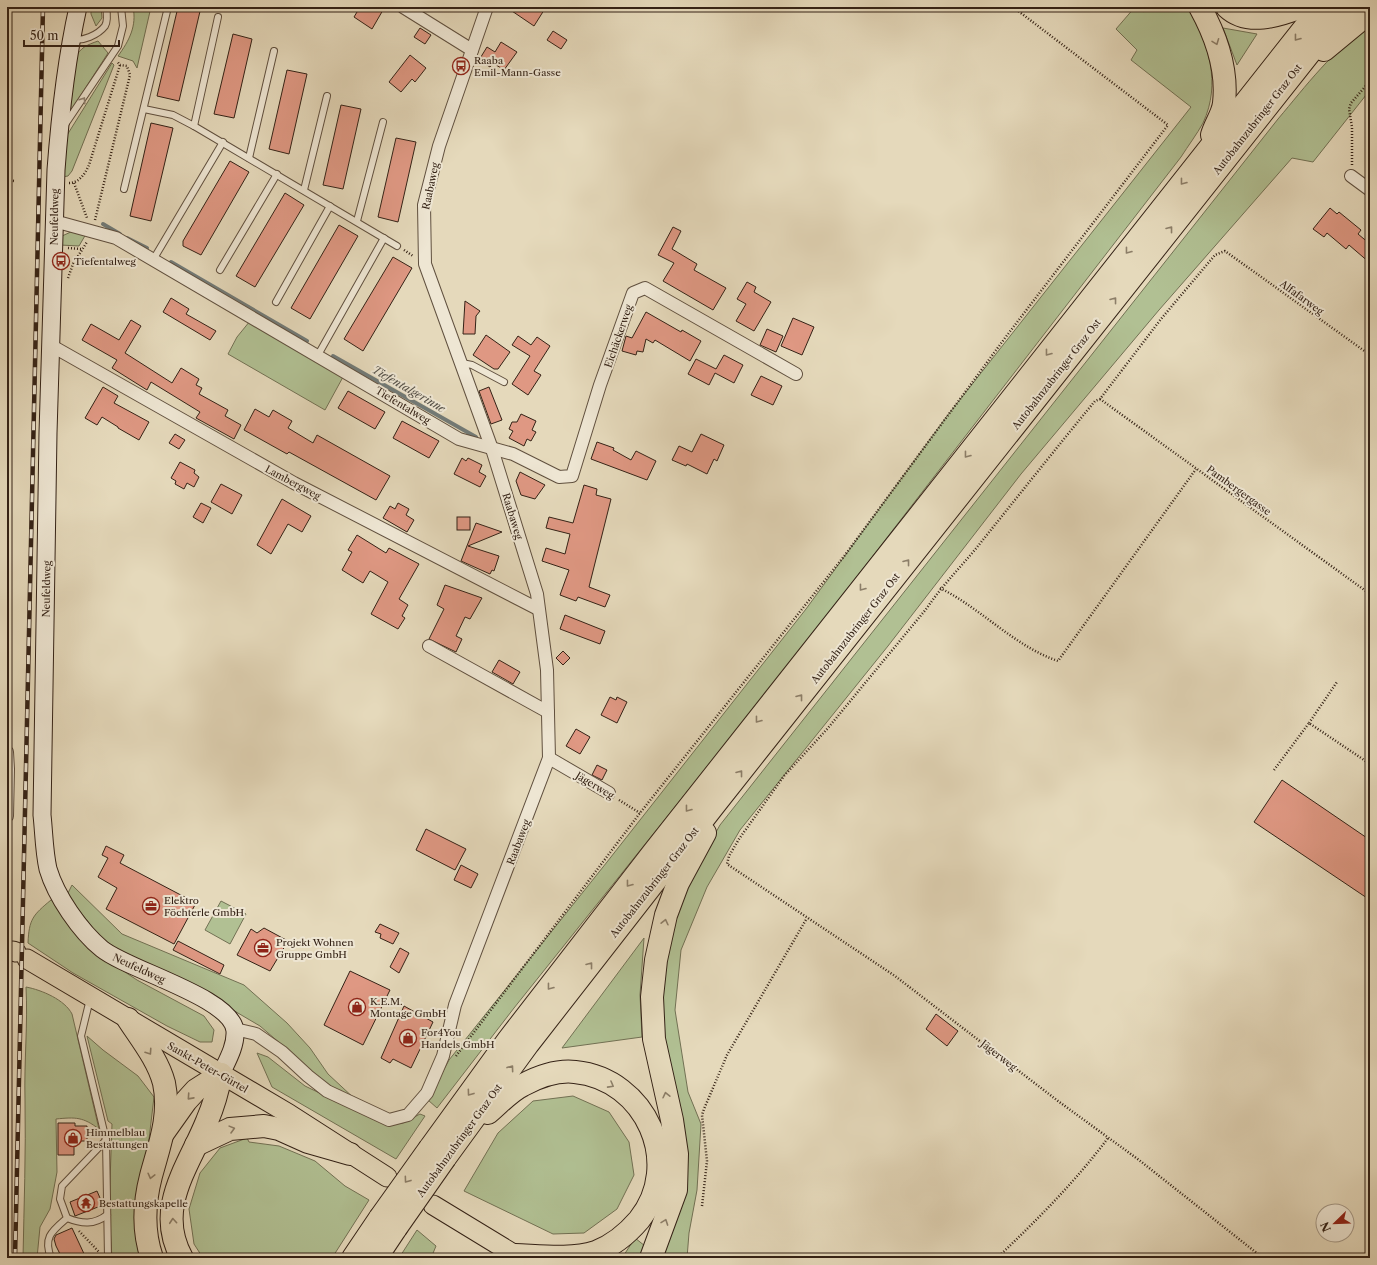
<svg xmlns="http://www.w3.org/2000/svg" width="1377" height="1265" viewBox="0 0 1377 1265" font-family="'Libre Caslon Text',serif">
<rect width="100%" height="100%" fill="#e5d9bb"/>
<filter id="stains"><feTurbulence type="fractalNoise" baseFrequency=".005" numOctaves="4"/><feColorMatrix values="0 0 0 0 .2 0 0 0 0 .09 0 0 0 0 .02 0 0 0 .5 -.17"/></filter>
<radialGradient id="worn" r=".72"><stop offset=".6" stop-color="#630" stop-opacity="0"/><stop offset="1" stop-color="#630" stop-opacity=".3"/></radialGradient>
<g fill="#b1c093" stroke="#727154">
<path d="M91,7h10l1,11 -6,8 -5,-12z"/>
<path d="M133,7h18l-14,61 -4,-7 -15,-5c11,-15 19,-30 15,-49z"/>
<path d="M1135,7h3l6,5 5,-5h43c15,39 30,75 11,116 -6,11 -15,23 -22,34l-387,501 -280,350 -77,100 -9,-8 21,-40 158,-198 199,-253 141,-193 244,-309 -60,-47 6,-10 -21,-21z"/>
<path d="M1370,26v64l-57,72 -21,-4 -133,152 -138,164 -133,172 -148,184 -33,57 -26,63 -6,60 13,82 13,32 -4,66 -8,43 -2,25h-26l8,-18 -9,-224 4,-60 25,-76 31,-55 558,-706c28,-33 55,-70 92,-93z"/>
<path d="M1223,28l34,6 -20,31z"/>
<path d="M98,41l10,12 -38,59 -2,-1 7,-53c6,-11 12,-13 23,-17z"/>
<path d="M112,63l2,2 -42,106 -4,5 -6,1 2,-37z"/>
<path d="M73,231l13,3 -7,12 -19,-1 2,-9z"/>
<path d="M250,321l93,56 -18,33 -97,-56 9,-17z"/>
<path d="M72,885l50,49 122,51 43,38 23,25 18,26 28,26 -32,-12 -35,-37 -29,-25 -34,-20 -115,-55 -44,-56z"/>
<path d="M51,900h4l55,62 27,18 67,36 10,14 -2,12h-12l-33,-16 -94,-53 -45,-30c1,-24 5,-28 23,-43z"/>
<path d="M221,901l25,13 -16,30 -25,-14z"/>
<path d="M644,938l-4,57 2,42 -80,11z"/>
<path d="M26,987c16,3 39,13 46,27l27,115c-16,-12 -23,-12 -43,-10l1,53 -7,37 -10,18 -3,31h-14c1,-53 3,-106 2,-159 -1,-37 3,-75 1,-112z"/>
<path d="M87,1036l16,14 35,26 16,21 -17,144 3,17h-28l-3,-47 3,-87 -4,-3z"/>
<path d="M257,1053l11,4 37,29 81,39 17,-2 17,-9 5,2 -29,43 -124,-72z"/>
<path d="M573,1096l36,16 20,30 5,33 -17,34 -33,24 -31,1 -89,-43 34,-58 35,-32z"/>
<path d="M247,1138l2,4 30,4 36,15 30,25 24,14 -37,58h-129l-9,-14 -5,-35 11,-36 20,-25z"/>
<path d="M417,1230l19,16 -5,12h-32z"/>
<path d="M635,1238l10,8 -6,12h-17z"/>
</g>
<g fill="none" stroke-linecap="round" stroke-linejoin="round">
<g stroke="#727b78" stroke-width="4">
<path d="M103,224l17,10"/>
<path d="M127,238l20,10"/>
<path d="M171,262l136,79"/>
<path d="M333,356l143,81"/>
</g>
</g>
<g fill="#df9883" stroke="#342216">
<path d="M178,7h23l-22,94 -22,-5z"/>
<path d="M360,7h18l5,3 -11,19 -18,-12z"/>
<path d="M506,7h40l-12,19z"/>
<path d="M420,28l11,7 -6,9 -11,-7z"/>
<path d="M553,31l14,9 -6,9 -14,-9z"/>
<path d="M233,34l19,5 -18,79 -20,-4z"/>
<path d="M501,42l16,10 -13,18 -11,-7 -3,4 -11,-7 8,-13 8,5z"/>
<path d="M410,55l16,13 -11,14 -3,-3 -11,13 -12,-10z"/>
<path d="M287,70l20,4 -18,80 -20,-5z"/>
<path d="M341,105l20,4 -18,80 -20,-4z"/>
<path d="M151,123l22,5 -22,93 -21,-5z"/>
<path d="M396,138l20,4 -18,80 -20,-5z"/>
<path d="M230,161l19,11 -48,83 -18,-9v-5z"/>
<path d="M285,193l19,12 -49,82 -19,-11z"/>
<path d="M1330,208l7,6 2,-2 22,18 -3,4 12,10v19l-21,-18 -3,4 -19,-16 -3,4 -11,-8z"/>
<path d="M339,225l19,11 -48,83 -19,-11z"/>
<path d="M673,227l8,4 -9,18 25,15 -3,6 32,18 -13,22 -50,-29 11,-18 -16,-8z"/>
<path d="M393,257l19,11 -49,83 -19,-12z"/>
<path d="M747,282l9,5 -2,5 17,10 -17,29 -18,-10 10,-17 -9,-5z"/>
<path d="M171,298l18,11 -3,5 30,17 -6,9 -47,-28z"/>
<path d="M465,301l15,10 -4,5 -1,18h-12z"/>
<path d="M646,312l35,20 1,-2 19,11 -11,20 -35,-21 -2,3 -7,-4 -3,13 -6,-1 -1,4 -14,-4 4,-15 6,2z"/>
<path d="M793,318l21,9 -12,28 -21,-9z"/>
<path d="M131,320l10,6 -16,27 47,30 9,-15 18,11 -3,6 6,3 -3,6 29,16 -3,6 16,9 -7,14 -38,-21 4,-6 -49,-30 -4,8 -35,-22 5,-8 -35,-20 9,-16 28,16z"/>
<path d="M767,329l16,7 -7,16 -16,-7z"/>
<path d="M486,335l24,17 -12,17h-4l-21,-14z"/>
<path d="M518,336l13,9 6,-8 13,9 -16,25 7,4 -13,20 -16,-11 18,-28 -18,-11z"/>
<path d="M724,355l19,10 -9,18 -19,-10 -6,12 -21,-11 8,-15 20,10z"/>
<path d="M761,376l21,10 -9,19 -22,-10z"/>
<path d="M103,387l15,9 -4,7 35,19 -10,18 -21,-12v-1l-16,-10 -5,8 -12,-7z"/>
<path d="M489,387l13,33 -11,4 -12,-33z"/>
<path d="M348,391l37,21 -10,17 -37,-21z"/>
<path d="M255,409l14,8 4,-7 19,11 -4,7 25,15 4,-8 73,41 -14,24 -87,-48 -2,2 -43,-24z"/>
<path d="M521,414l15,7 -4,9 4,2 -5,9 -4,-2 -3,7 -15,-8 4,-7 -4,-2 3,-7h5z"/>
<path d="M402,421l37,20 -10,17 -36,-20z"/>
<path d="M175,434l10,6 -6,9 -10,-6z"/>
<path d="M701,434l23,11 -7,16 -3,-2 -7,15 -20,-10 -1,2 -14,-6 7,-14 13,6z"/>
<path d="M597,442l17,6 -1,2 18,10 5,-9 20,10 -9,19 -56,-21z"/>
<path d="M462,458l4,3 2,-3 14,7 -3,7 7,4 -6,11 -26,-13z"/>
<path d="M180,462l15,8 -1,3 5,4 -5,10 -7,-4 -3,6 -9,-5 1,-3 -5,-3z"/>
<path d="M520,472l25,13 -10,14 -14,-4 -5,-14z"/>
<path d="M221,484l21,11 -10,19 -21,-12z"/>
<path d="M584,485l13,4 -1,6 15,4 -22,88 21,8 -5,12 -27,-10 -2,4 -16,-6 9,-25 -27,-9 4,-13 19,6 5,-20 -24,-6 3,-11 24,6z"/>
<path d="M282,499l29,17 -9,16 -14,-8 -17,30 -14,-9z"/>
<path d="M201,503l10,5 -8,15 -10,-6z"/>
<path d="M398,503l11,6 -3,6 8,5 -7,12 -24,-14 7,-12 5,3z"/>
<rect x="457" y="517" width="13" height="13"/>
<path d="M476,523l26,9 -34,14 31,10 -5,15 -2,-1 -2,4 -29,-13z"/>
<path d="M357,535l29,18 3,-5 30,16 -20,35 9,6 -6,11 3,2 -7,11 -27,-15 17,-32 -18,-11 -7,12 -21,-13 10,-18 -4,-2z"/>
<path d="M445,585l37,13 -12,21 -5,-2 -9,19 6,3 -6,13 -27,-13 15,-30 -7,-4z"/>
<path d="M565,615l40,16 -5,13 -40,-15z"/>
<path d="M563,651l7,7 -7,7 -7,-7z"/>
<path d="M499,660l21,12 -7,12 -21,-12z"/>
<path d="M610,697l6,3 1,-3 10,5 -10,21 -16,-8z"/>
<path d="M576,729l14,8 -10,17 -14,-8z"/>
<path d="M597,765l10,5 -5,10 -10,-5z"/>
<path d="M1282,780l88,60v60l-116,-78z"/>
<path d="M426,829l40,20 -11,21 -39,-20z"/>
<path d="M106,846l18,9 -4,8 76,40 -22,41 -68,-35 11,-21 -19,-11 10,-19 -6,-3z"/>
<path d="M461,865l17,9 -7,14 -17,-8z"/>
<path d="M380,924l19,9 -6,11 -13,-6 1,-4 -6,-2z"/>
<path d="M264,928l24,13 -18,30 -33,-16 14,-26 6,4z"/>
<path d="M178,941l46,24 -4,9 -47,-24z"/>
<path d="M400,948l9,5 -10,20 -9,-6z"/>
<path d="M350,971l40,19 -27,55 -39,-20z"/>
<path d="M404,1006l29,16 -22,46 -18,-9 -3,4 -9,-5z"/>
<path d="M936,1014l22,17 -11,15 -21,-17z"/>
<path d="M58,1123h17v3h12v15h-13v14h-16z"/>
<path d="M97,1191l6,14 -28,11 -5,-14z"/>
<path d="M72,1228l14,30h-24l-6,-12 -2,-7 2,-4z"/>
</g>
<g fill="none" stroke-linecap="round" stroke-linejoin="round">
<g stroke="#60503f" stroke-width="8">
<g id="lane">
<path d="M72,39c10,3 26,-4 33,-13 3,-5 2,-13 1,-19"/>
<path d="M144,109l29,6 21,11 24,-109"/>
<path d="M64,126l54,-80 5,-20 -2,-19"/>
<path d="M194,126l203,120"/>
<path d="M249,158l25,-107"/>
<path d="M124,189l44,-182"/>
<path d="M304,190l23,-94"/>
<path d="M357,221l26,-99"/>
<path d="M153,260l70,-118"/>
<path d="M220,270l57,-96"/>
<path d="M276,302l54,-96"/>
<path d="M318,355l66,-117"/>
<path d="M462,363l10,2 32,17"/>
<path d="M90,999l-9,37 25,104 2,118"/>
<path d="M67,1218c15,6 27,7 40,-3"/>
<path d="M51,1258c-8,-21 1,-27 16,-40l-7,-19 2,-13 44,-46"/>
</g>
</g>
<g stroke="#60503f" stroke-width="14">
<g id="street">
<path d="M403,7l69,43"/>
<path d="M1351,176l19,14"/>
<path d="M54,221l62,17 343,201 54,15 46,23 13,-1 28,-91 33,-92 12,-5 151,86"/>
<path d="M52,346l242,137 244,126"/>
<path d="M429,646l119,66"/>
<path d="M7,752l1,17 -1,47"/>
<path d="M549,758l60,35"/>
<path d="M235,1029l21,5 26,18 26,24 19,15 62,29 19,-5 19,-22 16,-37 12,-51 94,-247 -2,-88 -10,-76 -45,-145 -67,-185 -1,-59 15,-59 48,-139"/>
</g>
</g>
<g stroke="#342216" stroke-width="19">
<path id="secondary" d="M78,7c-12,54 -18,109 -22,163l-8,263 -6,382c2,18 2,36 6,54 8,27 32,62 54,80 26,21 131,49 133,82 1,15 -8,30 -14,43"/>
</g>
<g stroke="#342216" stroke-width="21">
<g id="primary">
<path d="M13,951l3,1"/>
<path d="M27,959l262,155 98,63"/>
<path d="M433,1205l87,53"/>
</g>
</g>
<g stroke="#342216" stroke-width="24">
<g id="highway">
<path d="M1200,7c16,29 28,61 24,96 -1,11 -9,21 -12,32"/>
<path d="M1227,7c20,19 51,9 74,0"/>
<path d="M1324,50l46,-38"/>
<path d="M128,1019c13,20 30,41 36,64 7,33 -5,63 -13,93 -7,27 -8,56 1,82"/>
<path d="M488,1113c11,-9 22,-22 35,-28 15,-8 35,-15 52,-13 71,7 109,92 64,148 -12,14 -25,25 -43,32 -25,8 -55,4 -81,3"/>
<path d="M164,1132l22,-31 10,-11 25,-16"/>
<path d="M196,1145l34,-16 34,-3 15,3 29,13 42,12"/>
<path d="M430,1148l79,-109 144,-186 668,-846"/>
<path d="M445,1158l83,-114 187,-240 631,-797"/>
<path d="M182,1258c-28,-50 7,-92 25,-137 7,-16 11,-31 14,-47"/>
<path d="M353,1258l27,-40"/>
<path d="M376,1258l20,-30"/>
<path d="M651,1258l25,-68 1,-36 -5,-34 -18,-81 -2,-42 4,-37 10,-45 12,-32 27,-50"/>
</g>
</g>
<g stroke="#342216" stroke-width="2.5" stroke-dasharray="1 2" stroke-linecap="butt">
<path d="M1352,165v-38l-3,-18 2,-6 19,-22"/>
<path d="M7,180l7,1"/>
<path d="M69,183c10,0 16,-9 20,-18l31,-100"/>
<path d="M74,183l13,35"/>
<path d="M95,220l35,-145 -3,-9 -7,-1 -3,-4"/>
<path d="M68,248l13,1"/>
<path d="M404,250l9,6"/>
<path d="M68,278l5,-14 14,-22"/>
<path d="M1100,399l270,195"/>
<path d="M940,588c42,21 74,58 118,73l138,-192"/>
<path d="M1309,723l28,-41"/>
<path d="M1274,770l35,-47 61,41"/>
<path d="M619,800l21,13"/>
<path d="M456,1056l184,-243 205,-258 160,-217 163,-213 -155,-118"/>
<path d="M702,1206l5,-45 -5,-46 2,-6 23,-54 80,-137"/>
<path d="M79,1231l20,21"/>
<path d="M997,1258c40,-38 78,-76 111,-120"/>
<path d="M1263,1258l-124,-98 -81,-59 -163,-125 -168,-112 2,-8 10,-17 45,-63 44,-48 99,-120c16,-24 37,-44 55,-67 37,-46 75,-94 113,-140l5,-2 61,-80 54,-64 10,-4 145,104"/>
</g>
<use href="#lane" stroke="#eee6d3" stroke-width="6"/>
<use href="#street" stroke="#eee6d3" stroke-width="12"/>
<use href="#secondary" stroke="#eee6d3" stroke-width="17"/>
<use href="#primary" stroke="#e5d9bb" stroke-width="19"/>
<use href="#highway" stroke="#e5d9bb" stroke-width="22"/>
<g stroke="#342216" stroke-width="4.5">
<path id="rail" d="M15,1258l28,-1251"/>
</g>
<use href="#rail" stroke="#eee6d3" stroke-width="3" stroke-dasharray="9" stroke-linecap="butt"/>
<g stroke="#342216" stroke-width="24" stroke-linecap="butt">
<g id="highway-bridge">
<path d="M380,1218l50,-70"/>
<path d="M396,1228l49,-70"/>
</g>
</g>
<use href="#highway-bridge" stroke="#e5d9bb" stroke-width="22"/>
</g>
<defs><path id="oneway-chevron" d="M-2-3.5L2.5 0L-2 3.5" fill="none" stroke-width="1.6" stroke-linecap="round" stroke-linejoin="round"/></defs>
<g stroke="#8c7e68">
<use href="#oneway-chevron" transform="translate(1297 38) rotate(128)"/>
<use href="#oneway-chevron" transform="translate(1216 42) rotate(69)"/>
<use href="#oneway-chevron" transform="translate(1183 182) rotate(128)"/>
<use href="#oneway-chevron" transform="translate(1170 229) rotate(-52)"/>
<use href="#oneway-chevron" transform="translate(1128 251) rotate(128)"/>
<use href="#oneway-chevron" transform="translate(1114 300) rotate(-52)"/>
<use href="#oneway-chevron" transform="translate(1048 353) rotate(128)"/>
<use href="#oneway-chevron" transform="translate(967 455) rotate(128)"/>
<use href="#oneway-chevron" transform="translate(907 562) rotate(-52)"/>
<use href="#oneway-chevron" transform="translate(862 588) rotate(128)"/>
<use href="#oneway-chevron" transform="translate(800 697) rotate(-52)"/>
<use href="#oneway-chevron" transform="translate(758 720) rotate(128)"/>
<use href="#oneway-chevron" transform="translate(740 773) rotate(-52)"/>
<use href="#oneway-chevron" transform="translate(688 809) rotate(128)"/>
<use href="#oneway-chevron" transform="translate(629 884) rotate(128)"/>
<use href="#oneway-chevron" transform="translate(665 922) rotate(-77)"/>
<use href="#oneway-chevron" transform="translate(590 965) rotate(-52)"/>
<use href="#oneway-chevron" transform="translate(550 987) rotate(128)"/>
<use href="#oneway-chevron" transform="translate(149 1052) rotate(56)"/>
<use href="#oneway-chevron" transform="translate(511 1068) rotate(-54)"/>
<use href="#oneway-chevron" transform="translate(611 1085) rotate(29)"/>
<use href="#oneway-chevron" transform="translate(470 1093) rotate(126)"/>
<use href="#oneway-chevron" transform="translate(666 1095) rotate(-103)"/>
<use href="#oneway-chevron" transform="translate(190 1097) rotate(132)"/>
<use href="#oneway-chevron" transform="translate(232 1129) rotate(-15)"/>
<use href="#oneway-chevron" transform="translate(151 1176) rotate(104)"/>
<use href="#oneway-chevron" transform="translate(407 1180) rotate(126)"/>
<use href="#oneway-chevron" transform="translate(173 1221) rotate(-95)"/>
<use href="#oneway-chevron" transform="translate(665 1222) rotate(-70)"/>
</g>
<use stroke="#918474" href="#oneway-chevron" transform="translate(83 100) rotate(-56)"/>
<defs>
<g id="bus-ring" transform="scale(0.9)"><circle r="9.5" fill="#eee6d3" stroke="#8f2418" stroke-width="1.5"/><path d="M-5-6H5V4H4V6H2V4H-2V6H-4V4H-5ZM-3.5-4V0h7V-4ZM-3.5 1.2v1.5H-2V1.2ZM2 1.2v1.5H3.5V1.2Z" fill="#8f2418"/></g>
<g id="office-ring" transform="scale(0.9)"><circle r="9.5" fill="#eee6d3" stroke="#8f2418" stroke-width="1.5"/><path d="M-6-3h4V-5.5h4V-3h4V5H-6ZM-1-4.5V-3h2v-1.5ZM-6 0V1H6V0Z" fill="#8f2418"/></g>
<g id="shop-ring" transform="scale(0.9)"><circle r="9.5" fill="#eee6d3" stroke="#8f2418" stroke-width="1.5"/><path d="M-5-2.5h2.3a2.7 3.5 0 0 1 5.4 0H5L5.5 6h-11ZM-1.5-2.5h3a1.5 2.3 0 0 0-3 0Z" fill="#8f2418"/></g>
<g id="temple-ring" transform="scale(0.9)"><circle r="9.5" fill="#eee6d3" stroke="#8f2418" stroke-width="1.5"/><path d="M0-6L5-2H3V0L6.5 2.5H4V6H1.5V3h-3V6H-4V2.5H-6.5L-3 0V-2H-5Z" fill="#8f2418"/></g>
</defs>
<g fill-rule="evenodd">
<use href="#bus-ring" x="461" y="66"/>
<use href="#bus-ring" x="61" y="261"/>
<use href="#office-ring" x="151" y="906"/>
<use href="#office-ring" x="263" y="948"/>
<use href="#shop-ring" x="357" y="1007"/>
<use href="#shop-ring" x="408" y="1038"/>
<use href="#shop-ring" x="73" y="1138"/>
<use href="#temple-ring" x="86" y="1203"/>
</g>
<g text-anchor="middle" stroke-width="4" stroke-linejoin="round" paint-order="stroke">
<g font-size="10" fill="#342216" stroke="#eee6d3" text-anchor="start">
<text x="474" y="64">Raaba<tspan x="474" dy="12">Emil-Mann-Gasse</tspan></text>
<text x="74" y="265">Tiefentalweg</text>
<text x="164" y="904">Elektro<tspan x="164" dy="12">Föchterle GmbH</tspan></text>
<text x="276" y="946">Projekt Wohnen<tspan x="276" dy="12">Gruppe GmbH</tspan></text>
<text x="370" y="1005">K.E.M.<tspan x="370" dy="12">Montage GmbH</tspan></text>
<text x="421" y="1036">For4You<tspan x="421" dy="12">Handels GmbH</tspan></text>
<text x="86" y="1136">Himmelblau<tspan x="86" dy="12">Bestattungen</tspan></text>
<text x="99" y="1207">Bestattungskapelle</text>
</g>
<g font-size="10" fill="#342216" stroke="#eee6d3">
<text transform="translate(1257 119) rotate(-52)" y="4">Autobahnzubringer Graz Ost</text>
<text transform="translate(430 186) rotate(-78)" y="4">Raabaweg</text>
<text transform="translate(54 217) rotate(-89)" y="4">Neufeldweg</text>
<text transform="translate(1302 297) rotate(36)" y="4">Alfafarweg</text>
<text transform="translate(618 336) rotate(-71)" y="4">Eichäckerweg</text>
<text transform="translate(1056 374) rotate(-52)" y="4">Autobahnzubringer Graz Ost</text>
<text transform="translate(403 405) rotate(31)" y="4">Tiefentalweg</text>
<text transform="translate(293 482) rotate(28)" y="4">Lambergweg</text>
<text transform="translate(1239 490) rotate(36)" y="4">Pambergergasse</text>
<text transform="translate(513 516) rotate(73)" y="4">Raabaweg</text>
<text transform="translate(46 589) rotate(-89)" y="4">Neufeldweg</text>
<text transform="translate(855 628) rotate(-52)" y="4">Autobahnzubringer Graz Ost</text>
<text transform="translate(595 785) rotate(31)" y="4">Jägerweg</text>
<text transform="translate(518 842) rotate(-69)" y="4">Raabaweg</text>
<text transform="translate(654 882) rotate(-52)" y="4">Autobahnzubringer Graz Ost</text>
<text transform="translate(139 968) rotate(25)" y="4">Neufeldweg</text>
<text transform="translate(999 1055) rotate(38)" y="4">Jägerweg</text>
<text transform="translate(208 1067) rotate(30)" y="4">Sankt-Peter-Gürtel</text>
<text transform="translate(459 1140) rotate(-54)" y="4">Autobahnzubringer Graz Ost</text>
</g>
<g font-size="11" font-style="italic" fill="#534f47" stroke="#eee6d3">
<text transform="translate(409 389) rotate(30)" y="4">Tiefentalgerinne</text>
</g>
</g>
<rect width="1377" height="1265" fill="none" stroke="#e5d9bb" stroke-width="24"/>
<rect x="8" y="8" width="1361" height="1249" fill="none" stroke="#342216" stroke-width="2"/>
<rect x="12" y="12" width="1353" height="1241" fill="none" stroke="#342216"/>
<g transform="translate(1335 1223) rotate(247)"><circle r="19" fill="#eee6d3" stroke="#a49887"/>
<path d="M0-3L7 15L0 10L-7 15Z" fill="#8f2418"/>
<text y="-6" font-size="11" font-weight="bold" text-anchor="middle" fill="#342216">N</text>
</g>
<path d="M24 40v6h95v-6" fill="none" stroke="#342216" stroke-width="2"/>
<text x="30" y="40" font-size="12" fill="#342216" stroke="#eee6d3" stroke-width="3" paint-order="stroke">50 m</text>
<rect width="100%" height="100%" filter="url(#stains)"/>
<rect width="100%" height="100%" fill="url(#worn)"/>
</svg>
